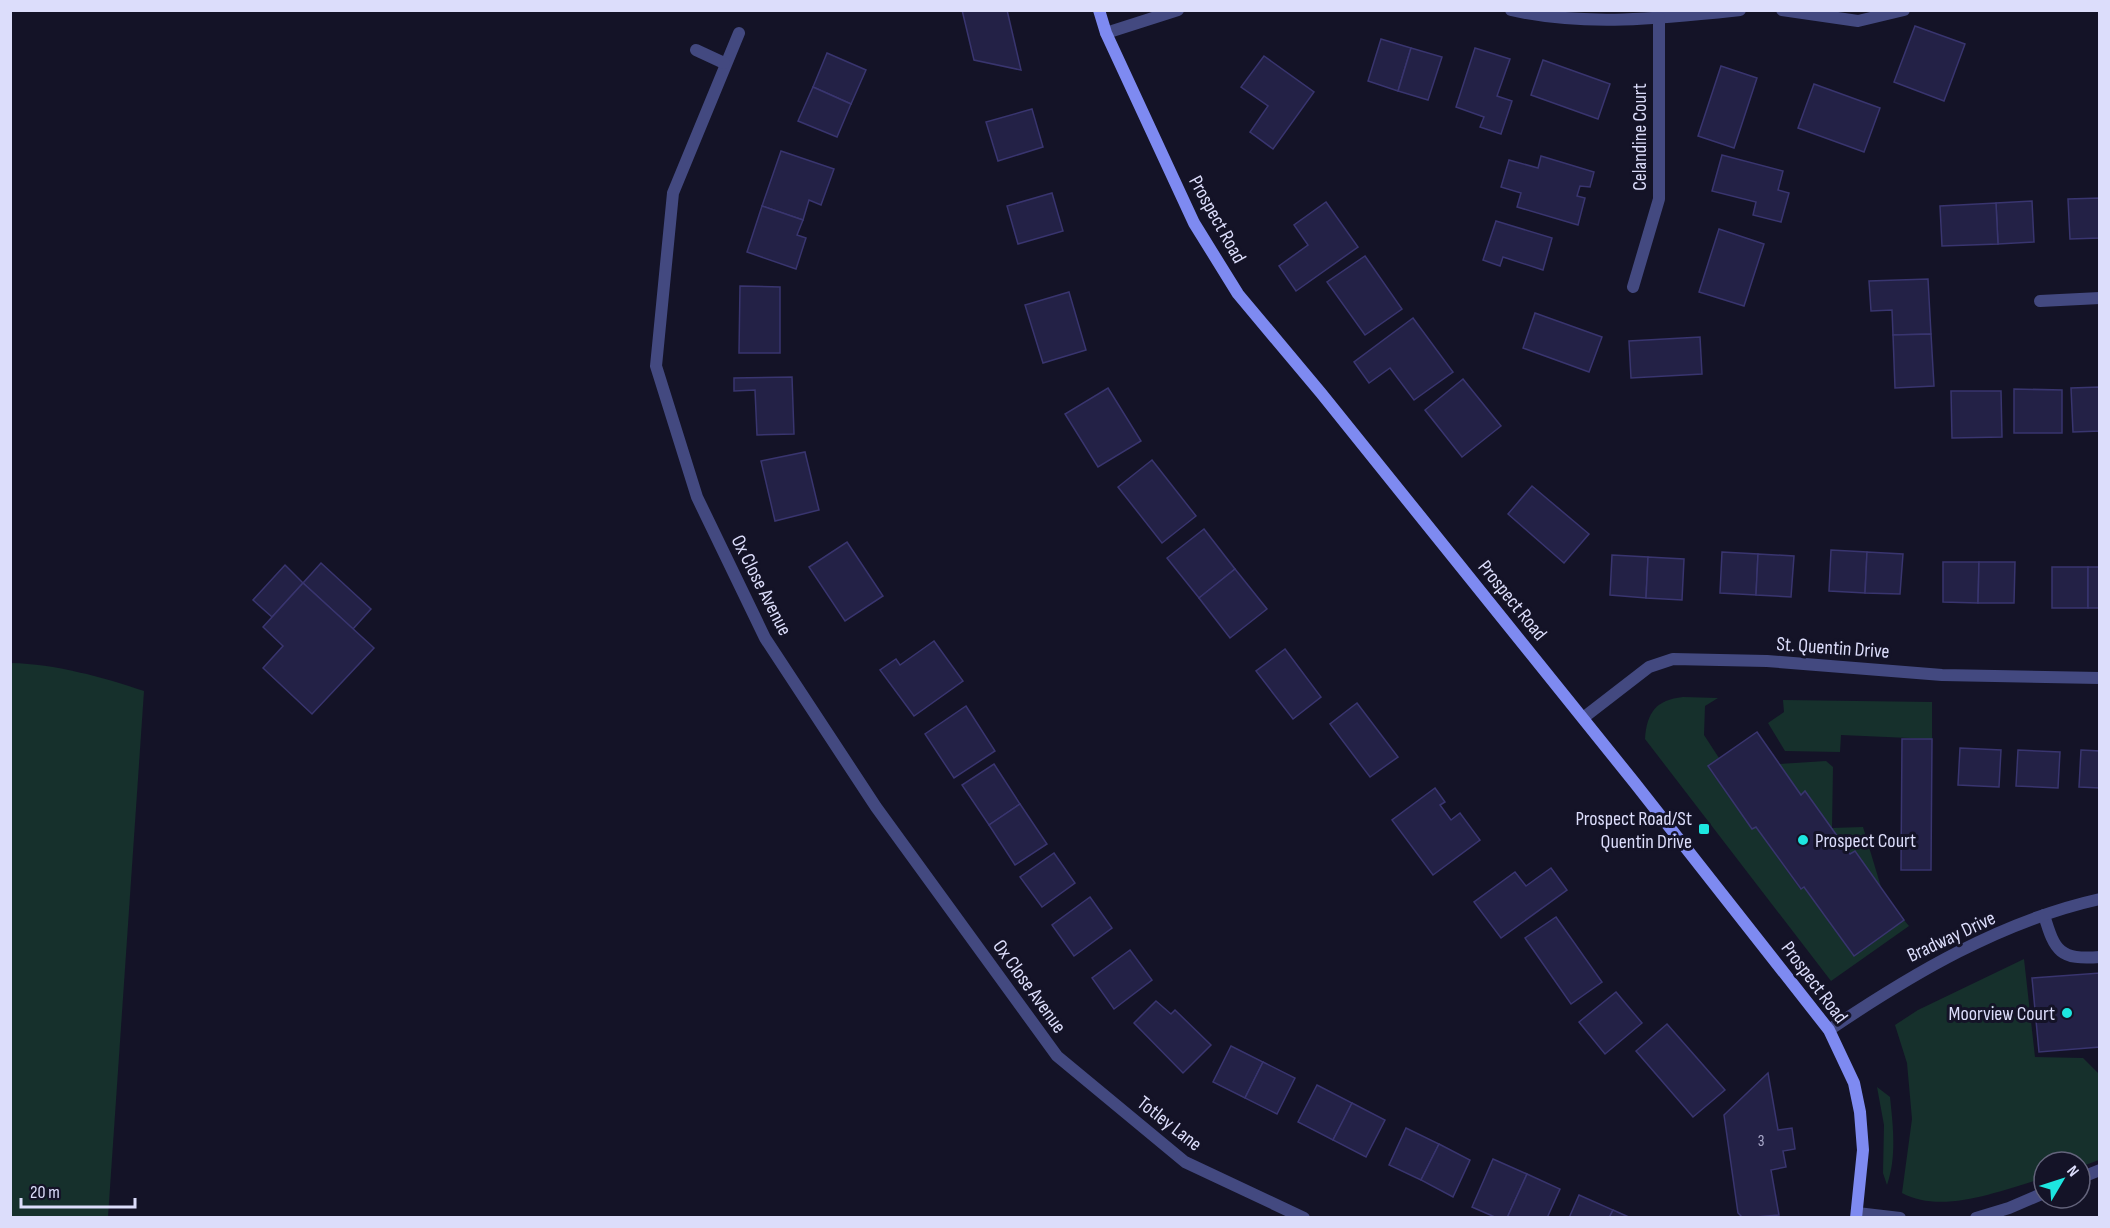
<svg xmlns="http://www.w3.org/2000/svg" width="2110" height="1228" viewBox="0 0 2110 1228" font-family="'Sofia Sans Condensed',sans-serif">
<rect width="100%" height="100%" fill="#141327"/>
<g fill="#16302c">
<path d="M11,663c44,1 91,14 133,28l-36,526h-97z"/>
<path d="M1683,697l35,1 -13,8 -1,29 15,23 -11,9 44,62 4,-2 44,62 4,-2 49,68 51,-35 5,6 -78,55 -186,-242c2,-27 11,-39 38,-42z"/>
<path d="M1783,700l149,2v37l-91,-4 -1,17 -55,-1 -17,-28 16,-11z"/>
<path d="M1826,761l7,6 -1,61 31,-1 18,60 -26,-36 -5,3 -45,-62 -4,3 -22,-31z"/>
<path d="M2024,959l11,98 48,1 16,16v86l-19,7v-5h-36v16c-43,12 -101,37 -142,15l10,-74 -5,-56 -12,-38 23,-15z"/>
<path d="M1877,1087l13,10c3,29 7,60 -3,88l-4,-12 1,-48z"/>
</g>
<g fill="#232146" stroke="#39356f" stroke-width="1.5">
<path d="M962,10h45l14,60 -47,-10z"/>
<path d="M1915,26l50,18 -21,57 -50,-19z"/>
<path d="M1381,39l30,9 -13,43 -30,-10z"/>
<path d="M1411,48l31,9 -14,43 -30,-9z"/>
<path d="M1475,48l35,11 -13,37 15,5 -11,33 -21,-7 4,-10 -28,-10z"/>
<path d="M827,53l39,17 -15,34 -38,-17z"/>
<path d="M1264,56l50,36 -41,57 -23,-17 18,-26 -27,-19z"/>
<path d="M1543,60l67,24 -12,35 -67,-24z"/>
<path d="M1721,66l36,12 -23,70 -36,-12z"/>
<path d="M1814,84l66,24 -16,44 -66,-24z"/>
<path d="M813,87l38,17 -14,33 -39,-16z"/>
<path d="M1032,109l11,38 -45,14 -12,-39z"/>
<path d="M781,151l53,18 -13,36 -12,-5 -6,20 -41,-14z"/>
<path d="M1722,155l61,16 -5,19 11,3 -8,29 -28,-7 3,-13 -44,-11z"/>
<path d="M1541,156l53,16 -4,15 -10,-1 -3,10 8,2 -7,27 -61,-18 4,-14 -20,-6 8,-27 29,8z"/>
<path d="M1052,193l11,38 -45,13 -11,-38z"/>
<path d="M2100,198v40l-30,1 -2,-40z"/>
<path d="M2032,201l2,41 -36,2 -2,-41z"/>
<path d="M1326,202l32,45 -62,44 -17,-25 29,-21 -14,-20z"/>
<path d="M1996,203l2,41 -56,2 -2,-40z"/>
<path d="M762,206l41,14 -6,15 9,3 -10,31 -49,-17z"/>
<path d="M1496,221l56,17 -9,32 -40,-13 -3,9 -17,-6z"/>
<path d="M1719,229l45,15 -20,62 -45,-14z"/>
<path d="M1365,256l37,53 -37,26 -38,-53z"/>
<path d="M1928,279l3,55 -38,1 -1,-25 -21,1 -2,-30z"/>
<path d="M740,286l40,1v66h-41z"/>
<path d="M1069,292l17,58 -43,13 -18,-58z"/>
<path d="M1535,313l67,24 -13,35 -66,-24z"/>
<path d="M1413,318l40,54 -39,28 -24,-32 -21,15 -15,-21z"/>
<path d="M1931,334l3,52 -39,2 -2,-53z"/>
<path d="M1700,337l2,37 -71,4 -2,-37z"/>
<path d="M792,377l2,57 -37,1 -2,-45 -21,1v-13z"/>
<path d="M1463,379l38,47 -39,31 -37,-47z"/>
<path d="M2100,387v44l-27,1 -2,-44z"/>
<path d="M1108,388l33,53 -43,26 -33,-53z"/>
<path d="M2014,389l48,1v43h-48z"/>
<path d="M1951,391h50l1,46 -50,1z"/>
<path d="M805,452l14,58 -44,11 -14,-60z"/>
<path d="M1152,460l44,56 -34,27 -44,-56z"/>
<path d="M1532,486l57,48 -25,29 -56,-49z"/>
<path d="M1204,529l31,40 -36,29 -32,-40z"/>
<path d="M847,542l36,54 -38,25 -36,-54z"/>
<path d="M1831,550l36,2 -2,41 -36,-2z"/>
<path d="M1722,552l36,2 -2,41 -36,-2z"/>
<path d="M1867,552l36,2 -3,40 -35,-1z"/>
<path d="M1758,554l36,2 -3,41 -35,-2z"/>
<path d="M1612,555l36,2 -2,41 -36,-3z"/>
<path d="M1648,557l36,2 -2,41 -36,-2z"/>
<path d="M1943,562h36l-1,41 -35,-1z"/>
<path d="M1979,562h36l-1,41h-36z"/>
<path d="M321,563l50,46 -18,20 -50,-46z"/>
<path d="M285,565l18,18 -31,34 -19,-17z"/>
<rect x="2052" y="567" width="36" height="41"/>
<rect x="2088" y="567" width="12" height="41"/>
<path d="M1235,569l32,40 -37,29 -31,-40z"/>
<path d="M303,583l71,65 -62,66 -49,-46 20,-22 -20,-19z"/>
<path d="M934,641l29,40 -49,35 -34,-46 16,-11 4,6z"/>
<path d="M1285,649l36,48 -28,22 -37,-48z"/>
<path d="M1357,703l41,54 -28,20 -40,-53z"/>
<path d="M966,706l29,45 -41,27 -29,-44z"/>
<path d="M1757,732l44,63 4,-4 45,63 5,-3 49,69 -50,36 -50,-69 -3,2 -45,-62 -4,2 -44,-63z"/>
<path d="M1902,739h30l-1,131h-30z"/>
<path d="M1960,748l41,2 -2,37 -41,-2z"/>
<path d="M2018,750l42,2 -2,36 -42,-2z"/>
<path d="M2081,750l19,1v37l-21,-1z"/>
<path d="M994,764l26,40 -31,21 -27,-40z"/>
<path d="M1435,788l10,14 -5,3 11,15 9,-7 20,27 -47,35 -41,-55z"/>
<path d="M1020,804l27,40 -32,21 -26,-40z"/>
<path d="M1054,853l21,30 -33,24 -22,-30z"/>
<path d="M1551,868l16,22 -66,48 -27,-36 41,-30 11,14z"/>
<path d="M1090,897l22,31 -38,28 -22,-31z"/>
<path d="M1556,917l46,65 -31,22 -46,-66z"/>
<path d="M1130,950l22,30 -38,29 -22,-31z"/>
<path d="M2100,973v74l-61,5 -7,-74z"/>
<path d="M1616,992l26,31 -37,31 -26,-32z"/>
<path d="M1156,1001l15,13 4,-4 36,35 -28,28 -49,-50z"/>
<path d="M1667,1024l58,66 -32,27 -57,-66z"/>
<path d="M1231,1046l32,16 -18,36 -32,-16z"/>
<path d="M1263,1062l32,16 -18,36 -32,-16z"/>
<path d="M1768,1073l10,57 14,-2 3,21 -12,2 3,16 -15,3 8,45 -36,3 -5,-5 -14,-98z"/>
<path d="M1317,1085l35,18 -19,37 -35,-18z"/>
<path d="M1352,1103l33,17 -19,37 -33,-17z"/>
<path d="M1406,1128l33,16 -18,36 -32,-15z"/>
<path d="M1439,1144l31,16 -17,37 -32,-17z"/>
<path d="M1493,1159l34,15 -20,44h-10l-25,-11z"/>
<path d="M1527,1174l33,15 -13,29h-40z"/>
<path d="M1579,1195l34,15 -4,8h-40z"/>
<path d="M1613,1210l18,8h-22z"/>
</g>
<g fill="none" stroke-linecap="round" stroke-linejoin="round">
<path stroke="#434980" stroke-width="12" d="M2044,915c11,37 16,45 56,42"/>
<g stroke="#434980" stroke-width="12">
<path d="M1511,10c74,17 154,8 229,0"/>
<path d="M1782,10l76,11 46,-11"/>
<path d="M739,33l-66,160 -17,173 41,131 68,141 111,169 181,249 128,106 119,56"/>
<path d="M1106,33l72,-23"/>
<path d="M696,50l28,13"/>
<path d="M1633,287l26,-88v-181"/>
<path d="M2040,301l60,-3"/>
<path d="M1583,718l66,-51 24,-8 94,2 175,14 158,3"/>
<path d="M1829,1030c83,-56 172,-109 271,-131"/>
<path d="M2080,1178l20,-8"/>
<path d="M1857,1213l43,5"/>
<path d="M1976,1218l33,-10 35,-15"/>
</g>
<path stroke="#7e8af1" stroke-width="12" d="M1099,10l7,23 88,190 44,71 83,99 313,389 195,248 25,53 6,29 3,38 -7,68"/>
</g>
<g fill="#1de6e0" stroke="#141327" stroke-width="2">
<rect x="1698" y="823" width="12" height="12" rx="3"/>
<circle cx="1803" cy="840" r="6"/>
<circle cx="2067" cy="1013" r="6"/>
</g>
<g text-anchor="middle" stroke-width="6" stroke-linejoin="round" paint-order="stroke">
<g font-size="16" fill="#aeaece">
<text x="1761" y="1146">3</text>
</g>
<g font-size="20" fill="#dcddfb" stroke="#141327">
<text transform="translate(1639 137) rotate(-90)" y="7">Celandine Court</text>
<text transform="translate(1218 219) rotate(61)" y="7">Prospect Road</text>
<text transform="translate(762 585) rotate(63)" y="7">Ox Close Avenue</text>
<text transform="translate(1513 600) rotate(51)" y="7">Prospect Road</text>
<text transform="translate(1833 647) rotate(4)" y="7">St. Quentin Drive</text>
<text transform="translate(1951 936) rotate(-25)" y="7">Bradway Drive</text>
<text transform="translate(1815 982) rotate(53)" y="7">Prospect Road</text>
<text transform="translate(1030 986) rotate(54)" y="7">Ox Close Avenue</text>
<text transform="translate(1170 1123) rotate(38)" y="7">Totley Lane</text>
</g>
<g font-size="20" fill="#dcddfb" stroke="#141327" text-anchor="end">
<text x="1692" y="825">Prospect Road/St<tspan x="1692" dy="23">Quentin Drive</tspan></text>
<text x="1815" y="847" text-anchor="start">Prospect Court</text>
<text x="2055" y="1020">Moorview Court</text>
</g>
</g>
<rect width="2110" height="1228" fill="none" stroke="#dcddfb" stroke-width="24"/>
<g transform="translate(2062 1180) rotate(51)"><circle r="28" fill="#141327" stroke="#64647c" stroke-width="1.5"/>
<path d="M0-4.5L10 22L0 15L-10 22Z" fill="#1de6e0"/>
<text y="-9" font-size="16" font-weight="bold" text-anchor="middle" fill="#dcddfb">N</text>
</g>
<path d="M21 1198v9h114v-9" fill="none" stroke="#dcddfb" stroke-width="3"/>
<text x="30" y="1198" font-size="18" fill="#dcddfb" stroke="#141327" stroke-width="4.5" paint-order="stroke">20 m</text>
</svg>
